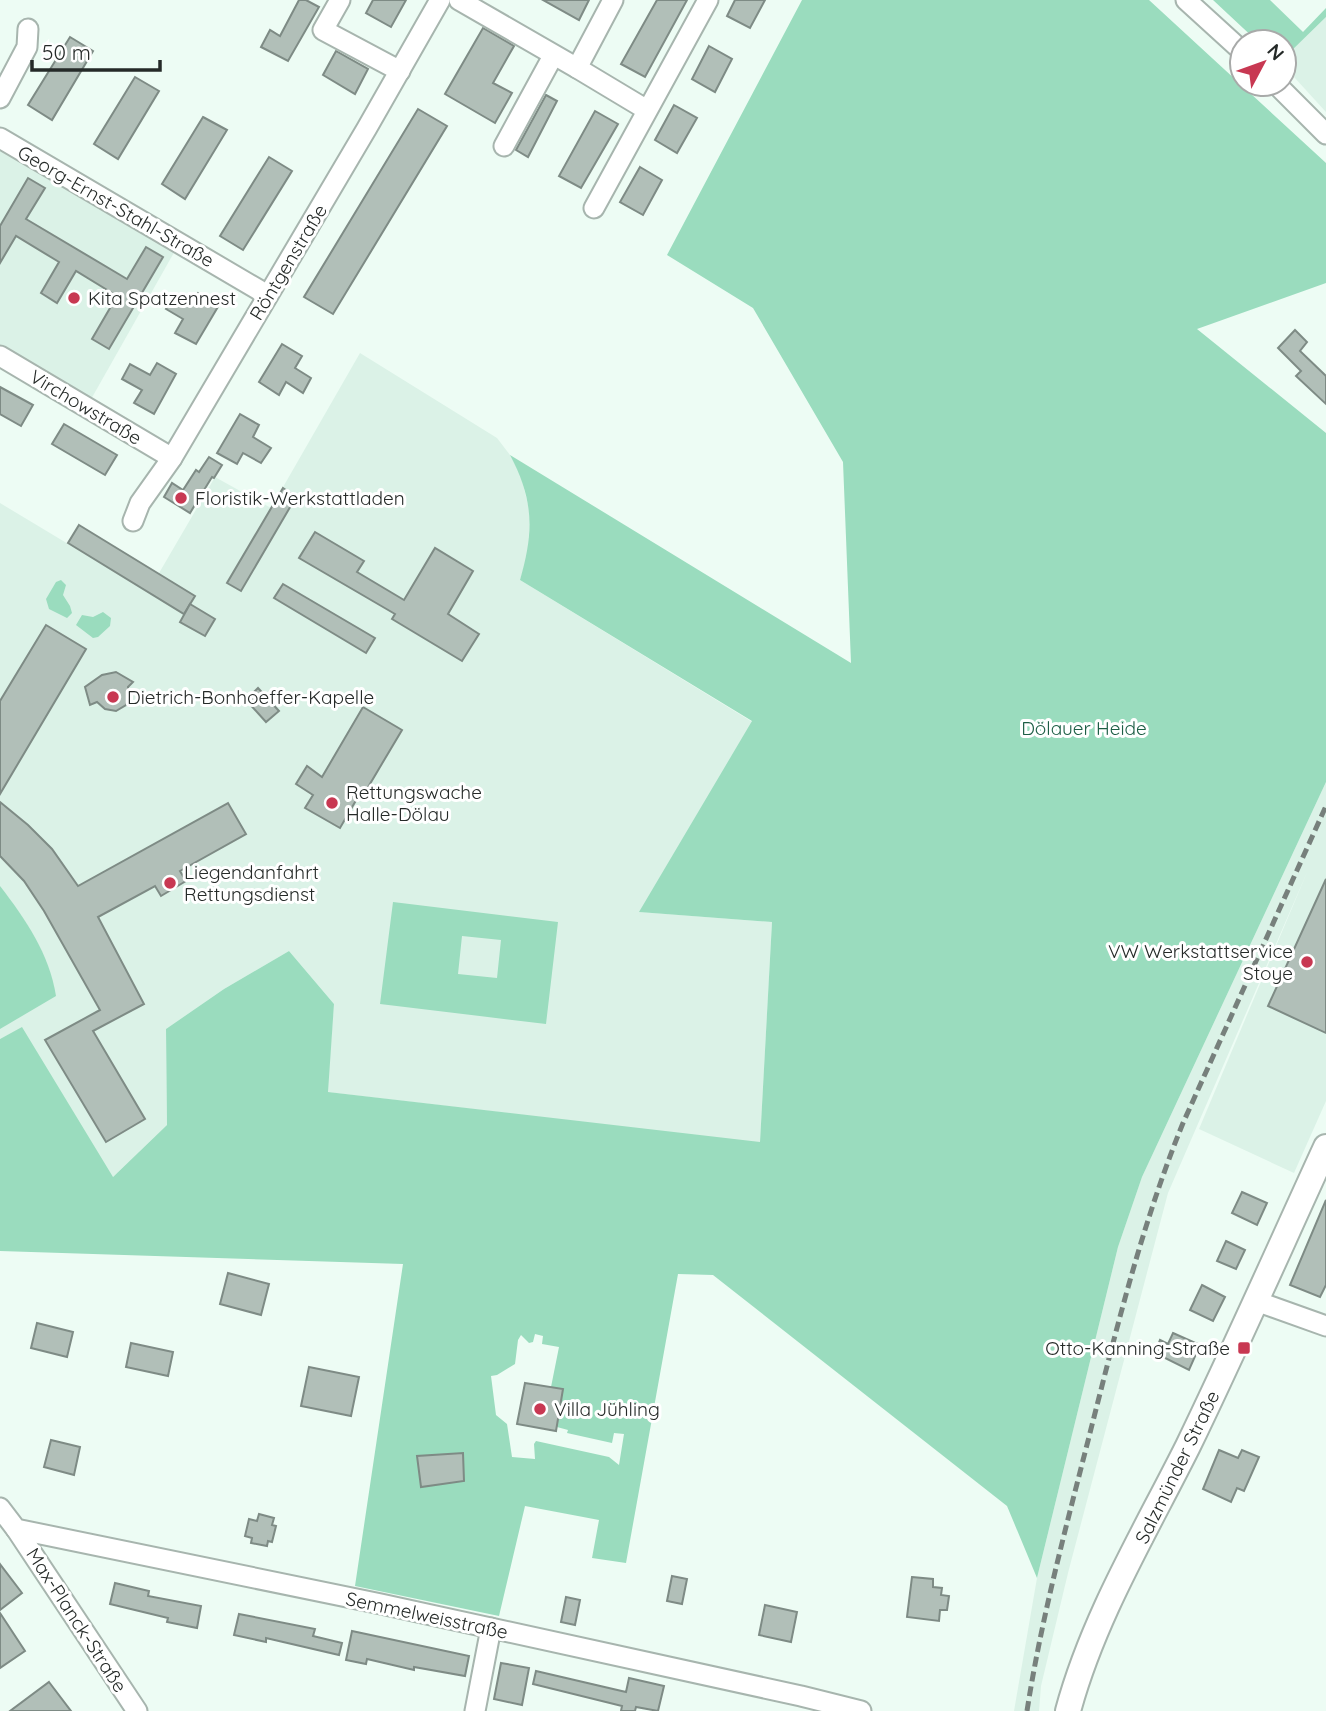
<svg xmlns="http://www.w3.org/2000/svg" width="1326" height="1711" viewBox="0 0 1326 1711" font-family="Quicksand,sans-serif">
<rect width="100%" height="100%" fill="#edfcf4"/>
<g fill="#dbf2e7">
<path d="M1326,17v95l-42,-46v-8z"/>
<path d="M0,149l176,100 -86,152 -90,-55z"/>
<path d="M360,353l137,85 13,17 11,21 9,37 -2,40 -8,27 234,143 -114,189 132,10 -12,221 -433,-51 7,-88 -45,-53 -65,38 -58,40 1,96 -55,53 -90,-150 -22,11v-536l148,89 67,-115 56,31z"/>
<path d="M1326,782v319l-32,72 -95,-44 109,-259 -140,323 -100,380 -27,113 -2,25h-25l23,-133 81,-331 24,-70z"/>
</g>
<g fill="#9adcbe" fill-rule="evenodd">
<path d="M802,0h347l177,163v120l-129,46 129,104v349l-184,395 -24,70 -81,331 -30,-72 -294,-231 -35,-1 -52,289 -34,-5 7,-38 -74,-14 -26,110 -144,-30 48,-322 -403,-13v-212l22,-12 91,150 54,-52 -1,-96 58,-40 65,-38 45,53 -6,88 432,50 12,-220 -133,-10 113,-191 -232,-141c14,-48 14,-80 -10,-125l341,208 -8,-201 -90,-154 -86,-53zM535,1334l8,2 -1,8 17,3 -8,40 12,3 -6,37 11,3 -1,3 45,10 2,-10 10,1 -5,31 -10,-8 -73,-16 -2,3 1,15 -23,-2 -5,-33 -11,-9 -5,-39 6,-1 18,-11 3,-24 3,-5 8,8 4,-1z"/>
<path d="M1213,0h57l33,32 23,-24v9l-42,41v-16h-26z"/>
<path d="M61,580l5,5 -3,10 7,11 2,7 -5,5 -18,-9 -3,-10 10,-17z"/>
<path d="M103,612l8,6 -1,8 -12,11 -5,1 -17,-13 6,-10 11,2z"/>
<path d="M0,886c26,34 49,67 56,110l-56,33z"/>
<path d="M393,902l165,20 -12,102 -166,-20zM462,936l39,4 -4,38 -39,-4z"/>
</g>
<g fill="#b1bfb8" stroke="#7e8b85" stroke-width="2">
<path d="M299,0h7l13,7 -31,54 -27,-14 9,-17 10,6z"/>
<path d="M373,0h33l-15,27 -25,-14z"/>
<path d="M543,0h46l-10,20z"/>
<path d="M657,0h30l-42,77 -24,-13z"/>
<path d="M735,0h30l-15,28 -23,-12z"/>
<path d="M483,28l31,18 -21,37 19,10 -17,30 -50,-29z"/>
<path d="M70,37l23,14 -41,69 -24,-15z"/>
<path d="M709,46l23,13 -17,33 -23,-13z"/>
<path d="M336,51l32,18 -13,25 -32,-19z"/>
<path d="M135,77l24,14 -41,68 -24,-15z"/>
<path d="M546,95l11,6 -29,56 -12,-7z"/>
<path d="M674,105l23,13 -20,35 -22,-13z"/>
<path d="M418,109l29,17 -114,188 -29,-17z"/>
<path d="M595,111l23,13 -37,64 -22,-12z"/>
<path d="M203,117l24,13 -42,69 -23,-15z"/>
<path d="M269,157l23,14 -49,79 -23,-14z"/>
<path d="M640,167l22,13 -19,35 -23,-13z"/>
<path d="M28,178l17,10 -19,31 101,60 19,-32 17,10 -54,92 -17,-10 25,-43 -41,-25 -19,32 -16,-10 18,-31 -43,-26 -16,27v-37z"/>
<path d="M198,293l21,12 -23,39 -21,-11 8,-14 -17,-10 8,-14 17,10z"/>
<path d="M1295,330l12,12 -7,9 26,25v28l-30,-28 5,-5 -23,-23z"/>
<path d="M282,344l20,12 -7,12 16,10 -8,15 -17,-11 -7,13 -20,-13z"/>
<path d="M157,363l19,11 -22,40 -20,-11 8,-13 -20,-11 8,-15 20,11z"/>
<path d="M0,387l33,18 -12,21 -21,-12z"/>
<path d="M240,414l19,11 -6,12 18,11 -10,15 -18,-10 -6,11 -20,-11z"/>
<path d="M64,424l53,31 -12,20 -53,-31z"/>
<path d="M209,457l13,8 -8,13 -2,-1 -22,36 -26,-16 8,-14 11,7 13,-20 3,2z"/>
<path d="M283,488l13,9 -55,94 -14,-8z"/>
<path d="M79,525l116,71 -11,18 -116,-71z"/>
<path d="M315,532l49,29 -7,11 47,28 31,-52 38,23 -25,43 31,20 -17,27 -70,-42 3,-5 -96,-56z"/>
<path d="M283,584l92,54 -9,15 -92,-55z"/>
<path d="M190,604l25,15 -10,17 -25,-14z"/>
<path d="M46,625l40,24 -86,145v-93z"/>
<path d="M116,672l17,10 -5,5v13l-2,5 -10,6 -11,-2 -8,-7 -7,3 -5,-18 17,-12z"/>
<path d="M258,688l21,23 -13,11 -20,-22z"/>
<path d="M363,707l39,23 -41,69 -3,-2 -18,31 -35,-20 8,-13 -17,-11 11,-18 15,11z"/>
<path d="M0,802l28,23 24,24 26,37 150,-83 18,31 -66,37 6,10 -25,15 -6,-10 -57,31 46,87 -51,27 52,88 -39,23 -61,-102 55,-30 -56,-99 -20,-30 -24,-25z"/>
<path d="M1326,879v154l-58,-27z"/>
<path d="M1242,1192l25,11 -10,22 -25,-12z"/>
<path d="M1326,1200v85l-6,12 -30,-12z"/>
<path d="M1226,1241l19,9 -9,19 -19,-8z"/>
<path d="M228,1273l41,11 -8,31 -41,-11z"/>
<path d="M1202,1285l23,12 -12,24 -23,-11z"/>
<path d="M37,1323l36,9 -6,25 -36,-9z"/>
<path d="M1173,1333l27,12 -11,25 -34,-17 5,-13 8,4z"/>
<path d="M131,1343l42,9 -5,24 -42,-9z"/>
<path d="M309,1367l50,10 -8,39 -50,-10z"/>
<path d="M525,1383l38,6 -7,42 -39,-7z"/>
<path d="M51,1440l29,7 -6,28 -30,-8z"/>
<path d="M1219,1450l19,8 4,-8 17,7 -15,34 -7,-3 -6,14 -28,-13z"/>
<path d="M463,1453l1,28 -43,6 -4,-31z"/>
<path d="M259,1514l15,4 -2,7 4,1 -4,16 -4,-1 -1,5 -16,-3 1,-5 -7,-2 4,-17 8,2z"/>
<path d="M0,1564l22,29 -22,17z"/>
<path d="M672,1576l15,3 -5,25 -15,-3z"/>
<path d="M912,1577l21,2v8l9,1 -1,7 8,1 -2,14h-7l-1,11 -32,-4z"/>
<path d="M115,1583l34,8 -1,5 53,10 -4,22 -30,-6 1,-4 -58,-14z"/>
<path d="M566,1597l14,3 -5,25 -14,-3z"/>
<path d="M765,1605l32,7 -6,30 -32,-7z"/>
<path d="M0,1613l25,38 -25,17z"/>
<path d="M239,1614l76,15 -2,7 29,7 -3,12 -73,-17v4l-32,-7z"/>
<path d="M352,1631l117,25 -4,20 -51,-9v3l-47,-11 -1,5 -20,-4z"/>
<path d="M501,1663l28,5 -7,37 -28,-6z"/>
<path d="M536,1671l90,21 3,-14 35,8 -6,25 -22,-4 -1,4h-14l1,-5 -89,-22z"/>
<path d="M49,1682l22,29h-61z"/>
</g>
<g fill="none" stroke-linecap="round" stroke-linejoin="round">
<g stroke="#a7b5ae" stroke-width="23">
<g id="minor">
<path d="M340,0l-17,30 77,41"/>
<path d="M459,0l118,68"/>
<path d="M613,0l-36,68 70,42"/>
<path d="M1186,0l56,51"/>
<path d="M1276,84l50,50"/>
<path d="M0,98l27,-51 1,-18"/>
<path d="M0,138l259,152 7,7"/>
<path d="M504,146l49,-90"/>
<path d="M594,208l114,-208"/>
<path d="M0,356l172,102"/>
<path d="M133,521l7,-18 32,-45 195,-330 73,-128"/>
<path d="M1256,1301l70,25"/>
<path d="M0,1508l16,21 365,75 420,92 60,15"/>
<path d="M16,1529l121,182"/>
<path d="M475,1711l16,-83"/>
</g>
</g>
<g stroke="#a7b5ae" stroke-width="28">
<path id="major" d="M1068,1711c25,-93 77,-179 120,-265 48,-99 92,-199 138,-299"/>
</g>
<use href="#minor" stroke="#fff" stroke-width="19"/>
<use href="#major" stroke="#fff" stroke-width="24"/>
<path stroke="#77807c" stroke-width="5" stroke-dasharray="10 5" stroke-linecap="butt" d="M1027,1711c15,-97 41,-191 65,-286 26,-102 51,-204 91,-302l143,-317"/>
</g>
<g fill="#c83852" stroke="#fff" stroke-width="2.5">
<circle cx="74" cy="298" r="7"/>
<circle cx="181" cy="498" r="7"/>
<circle cx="113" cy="697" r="7"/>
<circle cx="332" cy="803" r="7"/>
<circle cx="170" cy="883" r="7"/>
<circle cx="1307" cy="962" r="7"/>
<rect x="1237" y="1341" width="14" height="14" rx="3.5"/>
<circle cx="540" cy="1409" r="7"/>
</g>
<g text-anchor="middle" stroke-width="6" stroke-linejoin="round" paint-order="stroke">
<g font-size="19" fill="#252a28" stroke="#fff">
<text transform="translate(116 206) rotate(30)" y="7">Georg-Ernst-Stahl-Straße</text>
<text transform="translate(288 262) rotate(-59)" y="7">Röntgenstraße</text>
<text transform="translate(86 407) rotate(31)" y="7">Virchowstraße</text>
<text transform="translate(1177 1467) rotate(-64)" y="7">Salzmünder Straße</text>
<text transform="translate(427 1615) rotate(12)" y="7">Semmelweisstraße</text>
<text transform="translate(77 1620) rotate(57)" y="7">Max-Planck-Straße</text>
</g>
<g font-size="19" fill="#252a28" stroke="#fff" text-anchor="start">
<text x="88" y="305">Kita Spatzennest</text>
<text x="195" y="505">Floristik-Werkstattladen</text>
<text x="127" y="704">Dietrich-Bonhoeffer-Kapelle</text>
<text x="346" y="799">Rettungswache<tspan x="346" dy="22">Halle-Dölau</tspan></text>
<text x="184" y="879">Liegendanfahrt<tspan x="184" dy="22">Rettungsdienst</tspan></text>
<text x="1293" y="958" text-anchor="end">VW Werkstattservice<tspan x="1293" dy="22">Stoye</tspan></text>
<text x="1230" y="1355" text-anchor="end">Otto-Kanning-Straße</text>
<text x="554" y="1416">Villa Jühling</text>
</g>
<g font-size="19" fill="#1c5e45" stroke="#fff">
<text x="1084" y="735">Dölauer Heide</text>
</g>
</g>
<g transform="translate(1263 63) rotate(49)"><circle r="33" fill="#ffffff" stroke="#a8aaa9" stroke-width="2"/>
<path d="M0-5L12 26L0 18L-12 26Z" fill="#c83852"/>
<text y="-10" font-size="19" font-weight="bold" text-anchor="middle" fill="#252a28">N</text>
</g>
<path d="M32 60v10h128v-10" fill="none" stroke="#252a28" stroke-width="3.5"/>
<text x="42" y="60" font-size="21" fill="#252a28" stroke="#ffffff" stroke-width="5" paint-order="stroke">50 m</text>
</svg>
